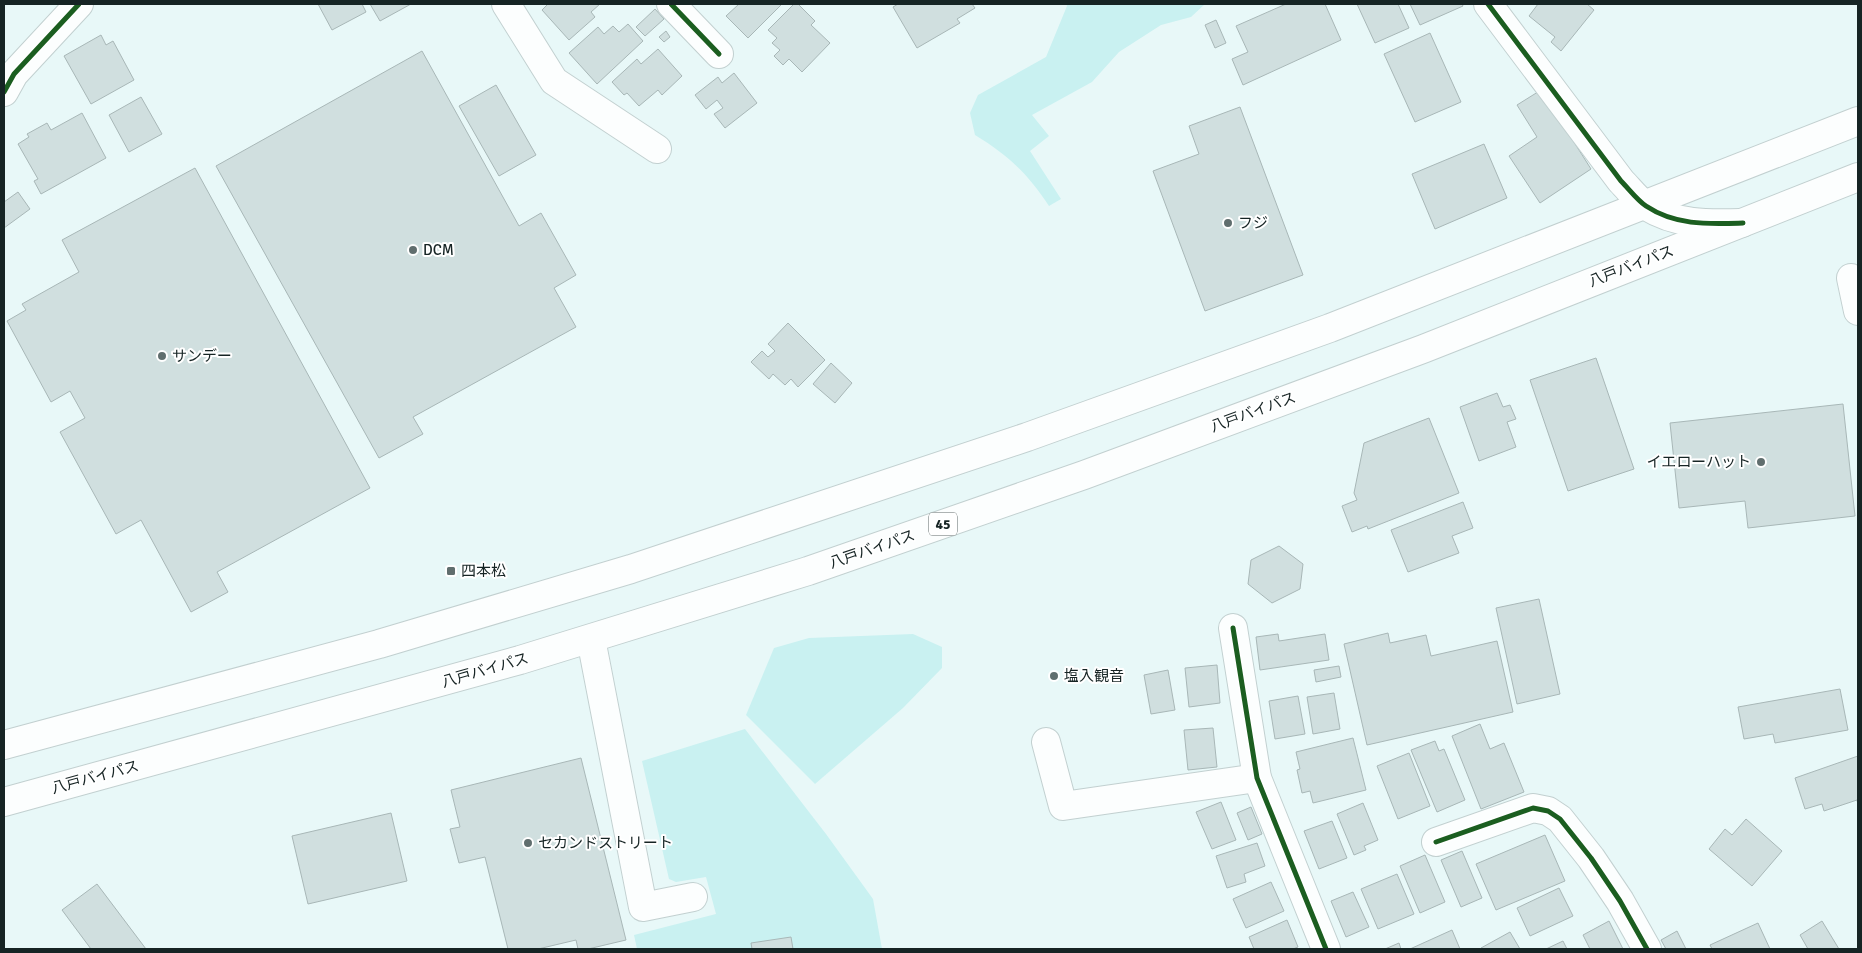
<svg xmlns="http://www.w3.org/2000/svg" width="1862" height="953" viewBox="0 0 1862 953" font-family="Signika,'Noto Sans JP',sans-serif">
<rect width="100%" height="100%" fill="#e8f8f8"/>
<g fill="#c9f1f1">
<path d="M1066,4h139l-14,13 -30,8 -42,27 -27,30 -60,33 17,21 -19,15 31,48 -12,7c-21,-32 -41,-51 -74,-71l-5,-22 8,-18 68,-38 21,-51z"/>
<path d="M913,634l29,13v21l-39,40 -88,76 -69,-69 28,-67 35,-10z"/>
<path d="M745,729l81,105 47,65 9,50h-245l-3,-14 82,-21 -10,-37 -30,5 -7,-3 -27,-118z"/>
</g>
<g fill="#d0dfdf" stroke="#a8b7b7">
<path d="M318,4h44l4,8 -34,18z"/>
<path d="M370,4h41l-31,17z"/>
<path d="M548,4h52l-9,8 4,5 -26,23 -27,-30z"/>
<path d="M739,4h43l-34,34 -22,-22z"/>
<path d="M794,4h4l17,17 -4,4 19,18 -28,29 -13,-13 -6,6 -9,-9 6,-6 -8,-7 5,-5 -9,-8z"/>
<path d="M898,4h74l3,4 -18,11 3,4 -43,25 -24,-41z"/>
<path d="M1286,4h39l16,36 -98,45 -11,-26 16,-7 -12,-26z"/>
<path d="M1357,4h41l11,24 -34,15z"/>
<path d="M1410,4h52l1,2 -43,19z"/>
<path d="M1538,4h49l7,6 -33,41 -10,-9 4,-5 -26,-21z"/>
<path d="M655,9l9,10 -19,17 -9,-9z"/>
<path d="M1216,20l10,23 -11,5 -10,-23z"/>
<path d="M628,24l15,17 -46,43 -28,-31 29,-26 6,7 9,-8 6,6z"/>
<path d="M666,31l4,6 -6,5 -5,-5z"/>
<path d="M1430,33l31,69 -46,20 -31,-68z"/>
<path d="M101,35l5,10 7,-4 21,39 -43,24 -27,-48z"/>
<path d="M658,49l24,27 -20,19 -4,-5 -19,16 -12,-13 -3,2 -12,-13 25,-23 4,5z"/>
<path d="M422,51l97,175 22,-13 35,62 -22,13 22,39 -163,90 10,17 -44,24 -163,-292z"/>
<path d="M734,73l23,30 -32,25 -11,-14 9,-6 -6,-8 -11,9 -11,-14 23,-18 4,6z"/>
<path d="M496,85l40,70 -37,21 -40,-70z"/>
<path d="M1541,90l50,79 -51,34 -31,-47 28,-19 -20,-32z"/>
<path d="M141,97l21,37 -33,18 -20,-37z"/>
<path d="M1240,107l63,168 -98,36 -52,-140 46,-17 -10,-28z"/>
<path d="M82,113l24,45 -65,36 -7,-13 4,-2 -20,-35 11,-7 -2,-3 20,-11 4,7z"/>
<path d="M1484,144l23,54 -72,31 -23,-55z"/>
<path d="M195,168l175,320 -153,84 11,20 -37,20 -50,-92 -25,14 -56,-102 25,-14 -15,-27 -19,11 -44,-81 19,-11 -4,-6 57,-32 -17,-32z"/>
<path d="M18,192l12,17 -26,19v-26z"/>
<path d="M788,323l37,37 -27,27 -7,-8 -6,6 -12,-11 -4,5 -18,-17 11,-11 6,6 7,-6 -7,-7z"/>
<path d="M1596,358l38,111 -66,22 -38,-111z"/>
<path d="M831,363l21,20 -17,20 -22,-19z"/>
<path d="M1497,393l6,14 7,-2 6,14 -9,3 9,25 -37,14 -19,-54z"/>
<path d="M1843,404l12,112 -107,12 -3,-27 -66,7 -9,-85z"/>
<path d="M1429,418l30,75 -91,36 -1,-3 -15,6 -10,-26 15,-6 -3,-7 10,-50z"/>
<path d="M1463,502l10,26 -21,8 7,17 -51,19 -17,-42z"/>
<path d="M1279,546l24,18 -3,25 -28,14 -24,-19 3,-24z"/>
<path d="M1539,599l21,95 -43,10 -21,-96z"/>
<path d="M1388,633l2,10 36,-8 5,21 66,-15 16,71 -146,33 -23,-101z"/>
<path d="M1278,634l1,7 46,-7 4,26 -69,10 -4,-33z"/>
<path d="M1217,665l3,38 -31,4 -4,-39z"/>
<path d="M1339,666l2,11 -25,5 -2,-12z"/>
<path d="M1168,670l7,40 -24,4 -7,-39z"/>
<path d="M1840,689l8,41 -73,13 -2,-9 -29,5 -6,-32z"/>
<path d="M1334,693l6,36 -27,5 -6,-37z"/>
<path d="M1298,696l7,38 -30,5 -6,-38z"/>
<path d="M1480,724l10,25 14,-6 20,49 -43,17 -29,-73z"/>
<path d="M1213,728l4,39 -29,3 -4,-40z"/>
<path d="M1353,738l13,52 -53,13 -3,-12 -8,2 -5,-23 3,-1 -4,-17z"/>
<path d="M1435,741l4,10 5,-2 21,51 -28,12 -26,-62z"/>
<path d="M1409,753l21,53 -32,13 -21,-53z"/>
<path d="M1858,756v49l-1,-5 -33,11 -2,-7 -17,5 -10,-31z"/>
<path d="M581,758l45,182 -38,9h-10l-2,-9 -38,9h-30l-23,-92 -26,6 -9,-34 10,-2 -9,-37z"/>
<path d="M1221,802l15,38 -24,9 -16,-37z"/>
<path d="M1363,803l15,37 -14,6 2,4 -12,5 -17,-41z"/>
<path d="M1251,807l11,27 -14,6 -11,-27z"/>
<path d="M391,813l16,68 -99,23 -16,-68z"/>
<path d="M1746,819l36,32 -30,35 -43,-37 16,-20 7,6z"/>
<path d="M1332,821l15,37 -28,11 -15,-38z"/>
<path d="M1545,835l20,46 -69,29 -20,-46z"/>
<path d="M1257,843l8,23 -21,8 2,8 -19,6 -11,-32z"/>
<path d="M1462,851l20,47 -21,9 -20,-47z"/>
<path d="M1425,855l20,47 -25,11 -20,-47z"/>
<path d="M1397,874l17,40 -36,15 -17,-40z"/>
<path d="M1271,882l13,29 -38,17 -13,-29z"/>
<path d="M97,884l49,65h-55l-29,-39z"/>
<path d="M1559,888l14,28 -43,20 -13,-28z"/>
<path d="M1353,892l16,35 -23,10 -15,-36z"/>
<path d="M1287,920l11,27 -5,2h-39l-5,-12z"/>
<path d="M1609,921l14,28h-33l-7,-14z"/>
<path d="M1822,921l17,28h-31l-8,-14z"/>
<path d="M1758,923l12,26h-58l-2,-4z"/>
<path d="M1452,930l8,19h-50z"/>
<path d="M1677,931l9,18h-20l-5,-9z"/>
<path d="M1510,932l10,17h-38l-1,-1z"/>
<path d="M791,937l2,12h-41l-1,-6z"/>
<path d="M1563,941l4,8h-21z"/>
<path d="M1399,943l2,6h-16z"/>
</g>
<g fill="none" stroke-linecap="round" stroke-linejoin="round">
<g stroke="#c2d0d0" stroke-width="30">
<g id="minor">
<path d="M506,4l48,77 103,68"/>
<path d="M671,4l48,50"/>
<path d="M1488,4l133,177c8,8 16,19 25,25 31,19 61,18 96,17"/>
<path d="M4,92l10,-18 65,-70"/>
<path d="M1851,278l7,33"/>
<path d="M1233,628l24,150 69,171"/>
<path d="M591,639l52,268 50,-10"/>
<path d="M1046,742l17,64 194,-28"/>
<path d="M1436,842l97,-34 15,3 12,8 31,39 29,43 27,48"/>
</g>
</g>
<g stroke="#c2d0d0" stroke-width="30">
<g id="highway">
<path d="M4,745l375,-101 252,-75 396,-132 303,-109 528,-207"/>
<path d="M4,802l516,-142 288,-89 276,-96 339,-126 435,-172"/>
</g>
</g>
<use href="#minor" stroke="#fcfefe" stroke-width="28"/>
<use href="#highway" stroke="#fcfefe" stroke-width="28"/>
<g stroke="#fff" stroke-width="8">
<g id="cycleway">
<path d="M671,4l48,50"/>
<path d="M1488,4l133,177c8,8 16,19 25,25 30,20 63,18 97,17"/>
<path d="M4,92l10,-18 65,-70"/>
<path d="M1233,628l24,150 69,171"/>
<path d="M1436,842l97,-34 15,3 12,8 31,39 29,43 27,48"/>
</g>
</g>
<use href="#cycleway" stroke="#1b5e20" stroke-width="5"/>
</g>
<g fill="#606e6e" stroke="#fff" stroke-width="2">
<circle cx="1228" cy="223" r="5"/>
<circle cx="413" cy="250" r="5"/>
<circle cx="162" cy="356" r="5"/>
<circle cx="1761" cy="462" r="5"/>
<rect x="446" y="566" width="10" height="10" rx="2.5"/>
<circle cx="1054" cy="676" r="5"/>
<circle cx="528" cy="843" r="5"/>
</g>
<g text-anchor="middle" stroke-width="4" stroke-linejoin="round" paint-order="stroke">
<rect fill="#fff" stroke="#5c6666" stroke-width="1" x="929" y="512.5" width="28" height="23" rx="4"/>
<g font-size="14" font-weight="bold" fill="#162424">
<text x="943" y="529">45</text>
</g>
<g font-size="15" fill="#162424" stroke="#fff" text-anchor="start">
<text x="1238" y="228">フジ</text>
<text x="423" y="255">DCM</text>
<text x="172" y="361">サンデー</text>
<text x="1751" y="467" text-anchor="end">イエローハット</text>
<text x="461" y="576">四本松</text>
<text x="1064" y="681">塩入観音</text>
<text x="538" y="848">セカンドストリート</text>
</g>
<g font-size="15" fill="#162424" stroke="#fff">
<text transform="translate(1631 266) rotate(-21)" y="5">八戸バイパス</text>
<text transform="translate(1253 412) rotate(-20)" y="5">八戸バイパス</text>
<text transform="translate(872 549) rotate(-19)" y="5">八戸バイパス</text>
<text transform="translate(485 670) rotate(-16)" y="5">八戸バイパス</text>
<text transform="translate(95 777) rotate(-15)" y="5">八戸バイパス</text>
</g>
</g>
<rect width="1862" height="953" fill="none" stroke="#162424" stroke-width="10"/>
</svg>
